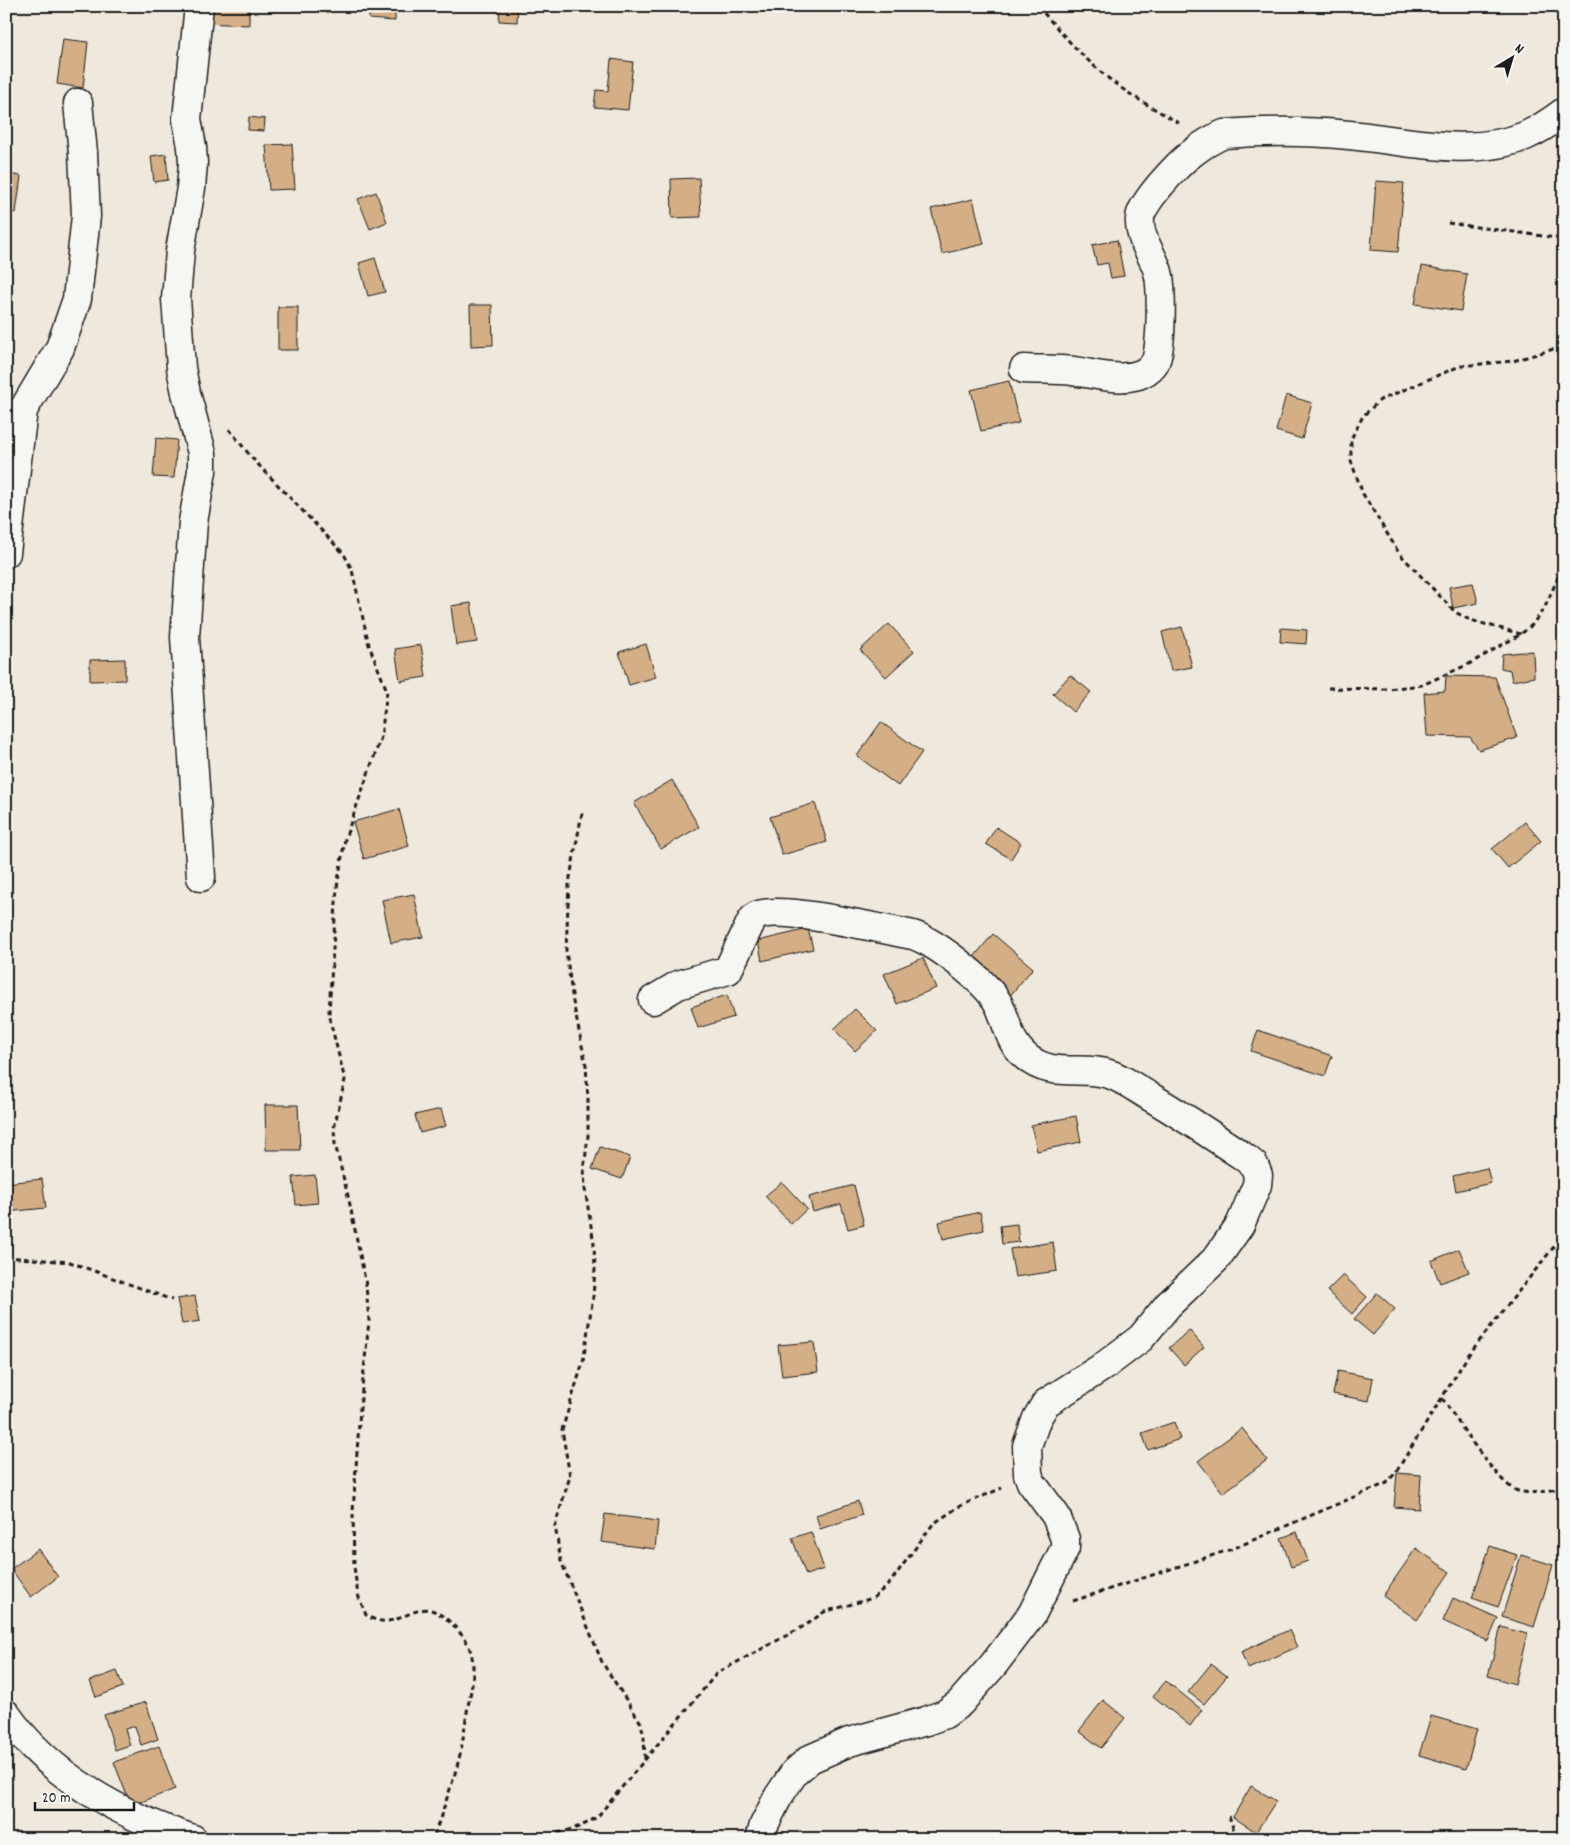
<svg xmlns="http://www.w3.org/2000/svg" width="1570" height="1845" viewBox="0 0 1570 1845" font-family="Dekko,sans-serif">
<rect width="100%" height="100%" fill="#efe8dc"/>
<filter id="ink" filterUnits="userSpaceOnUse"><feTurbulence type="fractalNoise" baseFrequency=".02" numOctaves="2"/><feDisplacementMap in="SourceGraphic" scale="10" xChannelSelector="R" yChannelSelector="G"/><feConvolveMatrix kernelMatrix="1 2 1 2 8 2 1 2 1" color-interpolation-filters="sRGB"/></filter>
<g filter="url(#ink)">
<g fill="#d4af86" stroke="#1c1c1c">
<path d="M203,6h46v19l-46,-2z"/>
<path d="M369,6h26v15l-26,-2z"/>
<path d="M500,6h18l-1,16 -18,-1z"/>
<path d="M63,39l25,3 -5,46 -26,-4z"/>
<path d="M611,59l22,3 -5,48 -34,-3 2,-17 12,1z"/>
<path d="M249,117l16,2 -1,12 -16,-1z"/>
<path d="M292,144l3,45 -26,1 -3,-45z"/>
<path d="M166,154l2,26 -14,2 -3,-26z"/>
<path d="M6,174l15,2 -5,37 -10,-1z"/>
<path d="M699,178l2,39 -29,1 -1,-39z"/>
<path d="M1376,181l28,2 -6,69 -27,-2z"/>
<path d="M376,192l11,30 -17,7 -12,-30z"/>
<path d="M973,199l11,45 -42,10 -11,-45z"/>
<path d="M1117,240l7,36 -13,2 -3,-15 -11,2 -5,-20z"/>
<path d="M375,258l10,34 -17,4 -9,-33z"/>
<path d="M1422,266l45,8 -6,37 -46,-7z"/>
<path d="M470,305h22l1,40 -22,1z"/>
<rect x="278" y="307" width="20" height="43"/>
<path d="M1009,381l10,42 -38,8 -10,-41z"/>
<path d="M1286,395l26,8 -10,36 -26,-8z"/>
<path d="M156,438l21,2 -3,38 -21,-1z"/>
<path d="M1473,583l5,20 -25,5 -4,-21z"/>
<path d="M471,603l6,39 -21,3 -5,-39z"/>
<path d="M889,624l25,27 -28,26 -26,-27z"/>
<path d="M1182,627l10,40 -21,4 -9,-39z"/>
<path d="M1281,628l26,2 -1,14 -26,-2z"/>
<path d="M646,644l10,33 -27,8 -10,-33z"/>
<path d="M421,645l5,32 -26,4 -5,-32z"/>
<path d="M1533,651l1,26 -22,4 -2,-11 -9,-2 1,-14z"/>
<path d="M125,659v21l-35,1v-21z"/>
<path d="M1070,675l21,17 -18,20 -20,-18z"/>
<path d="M1446,676l49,1 22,61 -38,12 -9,-13 -43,-1 -3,-43 21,-2z"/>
<path d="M881,722l41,30 -24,34 -41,-30z"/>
<path d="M672,780l27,47 -38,22 -27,-46z"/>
<path d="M815,803l12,39 -45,13 -12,-38z"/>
<path d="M399,809l10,37 -45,13 -11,-37z"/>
<path d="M1525,822l16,19 -33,27 -16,-19z"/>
<path d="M996,827l25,16 -10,16 -25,-15z"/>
<path d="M414,894l9,43 -32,6 -9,-43z"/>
<path d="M808,929l5,20 -51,12 -4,-20z"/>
<path d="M993,934l40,34 -24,29 -41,-33z"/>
<path d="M923,958l13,30 -39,16 -13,-30z"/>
<path d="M727,995l7,22 -36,11 -7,-21z"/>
<path d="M855,1009l22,22 -22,20 -21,-22z"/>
<path d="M1258,1030l74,26 -7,20 -74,-25z"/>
<path d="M265,1105h33l2,45h-34z"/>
<path d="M441,1109l5,17 -26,7 -5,-18z"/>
<path d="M1076,1116l5,26 -44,9 -6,-26z"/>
<path d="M600,1147l30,10 -8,22 -30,-10z"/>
<path d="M1487,1168l4,15 -35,8 -3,-15z"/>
<path d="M315,1175l3,28 -22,2 -3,-28z"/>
<path d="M42,1179l4,29 -40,4v-29z"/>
<path d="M782,1182l25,27 -16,15 -26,-28z"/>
<path d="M854,1185l10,40 -16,4 -7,-25 -28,8 -4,-15z"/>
<path d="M980,1212l4,18 -41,9 -4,-17z"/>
<path d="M1017,1224l2,18 -17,2 -2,-18z"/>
<path d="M1053,1242l4,29 -42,6 -5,-28z"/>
<path d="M1459,1249l10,23 -29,11 -9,-22z"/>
<path d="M1343,1275l24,22 -15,17 -25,-23z"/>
<path d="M1377,1293l18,16 -22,26 -19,-16z"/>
<path d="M195,1296l5,25 -18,3 -5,-25z"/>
<path d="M1189,1330l15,17 -20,18 -15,-17z"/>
<path d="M814,1342l4,30 -36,4 -4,-31z"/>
<path d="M1338,1371l35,7 -4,23 -36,-7z"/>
<path d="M1174,1422l6,17 -32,11 -6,-17z"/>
<path d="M1242,1428l25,32 -44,33 -25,-32z"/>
<path d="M1397,1473l24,2 -2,34 -25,-2z"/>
<path d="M858,1501l4,14 -42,14 -4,-14z"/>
<path d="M605,1514l53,7 -3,28 -54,-7z"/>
<path d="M811,1532l13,37 -18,6 -14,-37z"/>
<path d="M1297,1532l11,29 -17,6 -10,-29z"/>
<path d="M1490,1546l27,9 -19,52 -26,-9z"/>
<path d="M1416,1548l34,24 -33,48 -34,-24z"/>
<path d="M38,1549l20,28 -27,20 -20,-28z"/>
<path d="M1521,1555l32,10 -19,62 -32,-10z"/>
<path d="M1453,1598l45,20 -10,23 -45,-20z"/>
<path d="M1501,1627l26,7 -12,50 -27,-8z"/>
<path d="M1289,1630l8,17 -49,22 -7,-17z"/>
<path d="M1211,1664l16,12 -23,28 -16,-12z"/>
<path d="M117,1671l6,16 -27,10 -6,-16z"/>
<path d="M1166,1681l36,29 -12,16 -37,-30z"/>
<path d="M1103,1700l22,18 -24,30 -22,-17z"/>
<path d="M146,1702l12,37 -17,6 -6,-19 -10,3 5,16 -15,5 -11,-35z"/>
<path d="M1431,1716l46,13 -11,40 -47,-14z"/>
<path d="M159,1746l16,43 -44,17 -17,-44z"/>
<path d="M1251,1786l25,15 -20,31 -23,-15z"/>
</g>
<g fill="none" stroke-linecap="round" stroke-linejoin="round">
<g stroke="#1c1c1c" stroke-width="31">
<g id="street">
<path d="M199,6l-12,113 5,28 1,16 -2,25 -11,63 -4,48 5,69 5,25 16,60v18l-9,51 -8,115 16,240"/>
<path d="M1024,369c16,1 33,0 49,2 22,3 47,11 68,3 6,-3 11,-6 14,-12 7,-12 7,-76 3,-90 -5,-18 -20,-34 -18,-54 1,-15 38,-54 51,-64 10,-8 21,-15 33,-20 41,-3 83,-3 125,1 55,5 123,23 176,1 14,-6 27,-15 39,-24"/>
<path d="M6,425l17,-15 37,-62 17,-49 9,-83 -3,-63 -5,-50"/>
<path d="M6,553l17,-143"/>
<path d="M653,1000l25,-15 50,-15 23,-48c2,-3 3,-5 5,-6 22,-12 129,14 157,19 24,8 77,49 87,72 8,18 9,35 25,49 27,24 59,8 87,19 13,5 25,14 37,21 32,19 64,40 95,61l10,8 4,10 -1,10 -17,40 -24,34 -48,46 -27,33 -37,28 -58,37 -9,15 -10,28 1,28 3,8 25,34 9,23v9l-33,66 -38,50 -34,39 -15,11 -19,7 -77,21 -39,17 -16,14 -16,24 -14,28 -4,14"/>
<path d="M6,1714c43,62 116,102 187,125"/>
</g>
</g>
<g stroke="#1c1c1c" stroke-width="3" stroke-dasharray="5 4" stroke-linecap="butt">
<path d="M1038,6c20,24 41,47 64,67 23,20 51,35 77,50"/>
<path d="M1448,223l116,16"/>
<path d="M229,429l23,29 92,96 8,16 17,75 18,46 -6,46 -36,102 -8,48 -8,124 2,13 14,56 -11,48 1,16 14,56 17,85 3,36 -9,87 -7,104 1,55 4,28 8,20c28,19 47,-13 68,-4 15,7 36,29 38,46 3,16 -1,34 -4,49 -3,18 -5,36 -9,53 -7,27 -17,53 -26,80"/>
<path d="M1521,634l-51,-14 -15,-8 -56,-59 -36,-59 -12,-33v-22l12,-23 17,-16 80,-34 53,-5 51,-15"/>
<path d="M1328,688l60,1 34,-4 47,-21 52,-30 11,-9 13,-18 19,-43"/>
<path d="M582,813l-13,70 -3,68 7,51 13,63 2,35v36l-4,33 1,20 9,55 1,25 -2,28 -10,65 -21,68 8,46 -15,50 6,35 41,101 39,61 3,14 1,23"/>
<path d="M6,1257l64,5 102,38"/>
<path d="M1442,1398c13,19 57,88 76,93 15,4 31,-1 46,-3"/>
<path d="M1073,1601l159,-52 155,-66 9,-11 73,-118 95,-120"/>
<path d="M1229,1816l8,23"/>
<path d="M531,1839c23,-6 48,-8 67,-23l119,-143 89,-48 18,-13 49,-14 16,-14 44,-60 27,-18 42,-18"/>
</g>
<use href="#street" stroke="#f6f6f2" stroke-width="28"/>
</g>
</g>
<rect width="1570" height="1845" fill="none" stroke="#f6f6f2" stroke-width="25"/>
<rect x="12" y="12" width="1545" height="1820" fill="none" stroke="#1c1c1c" stroke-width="2" filter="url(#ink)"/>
<g transform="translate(1512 58) rotate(38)" stroke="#f6f6f2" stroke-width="4" paint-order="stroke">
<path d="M0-4L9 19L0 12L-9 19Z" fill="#1c1c1c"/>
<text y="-8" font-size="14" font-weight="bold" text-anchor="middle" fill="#1c1c1c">N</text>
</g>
<path d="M35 1802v8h99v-8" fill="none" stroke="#1c1c1c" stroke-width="2.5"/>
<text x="42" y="1802" font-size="15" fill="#1c1c1c" stroke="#f6f6f2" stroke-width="4" paint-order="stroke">20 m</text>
</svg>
